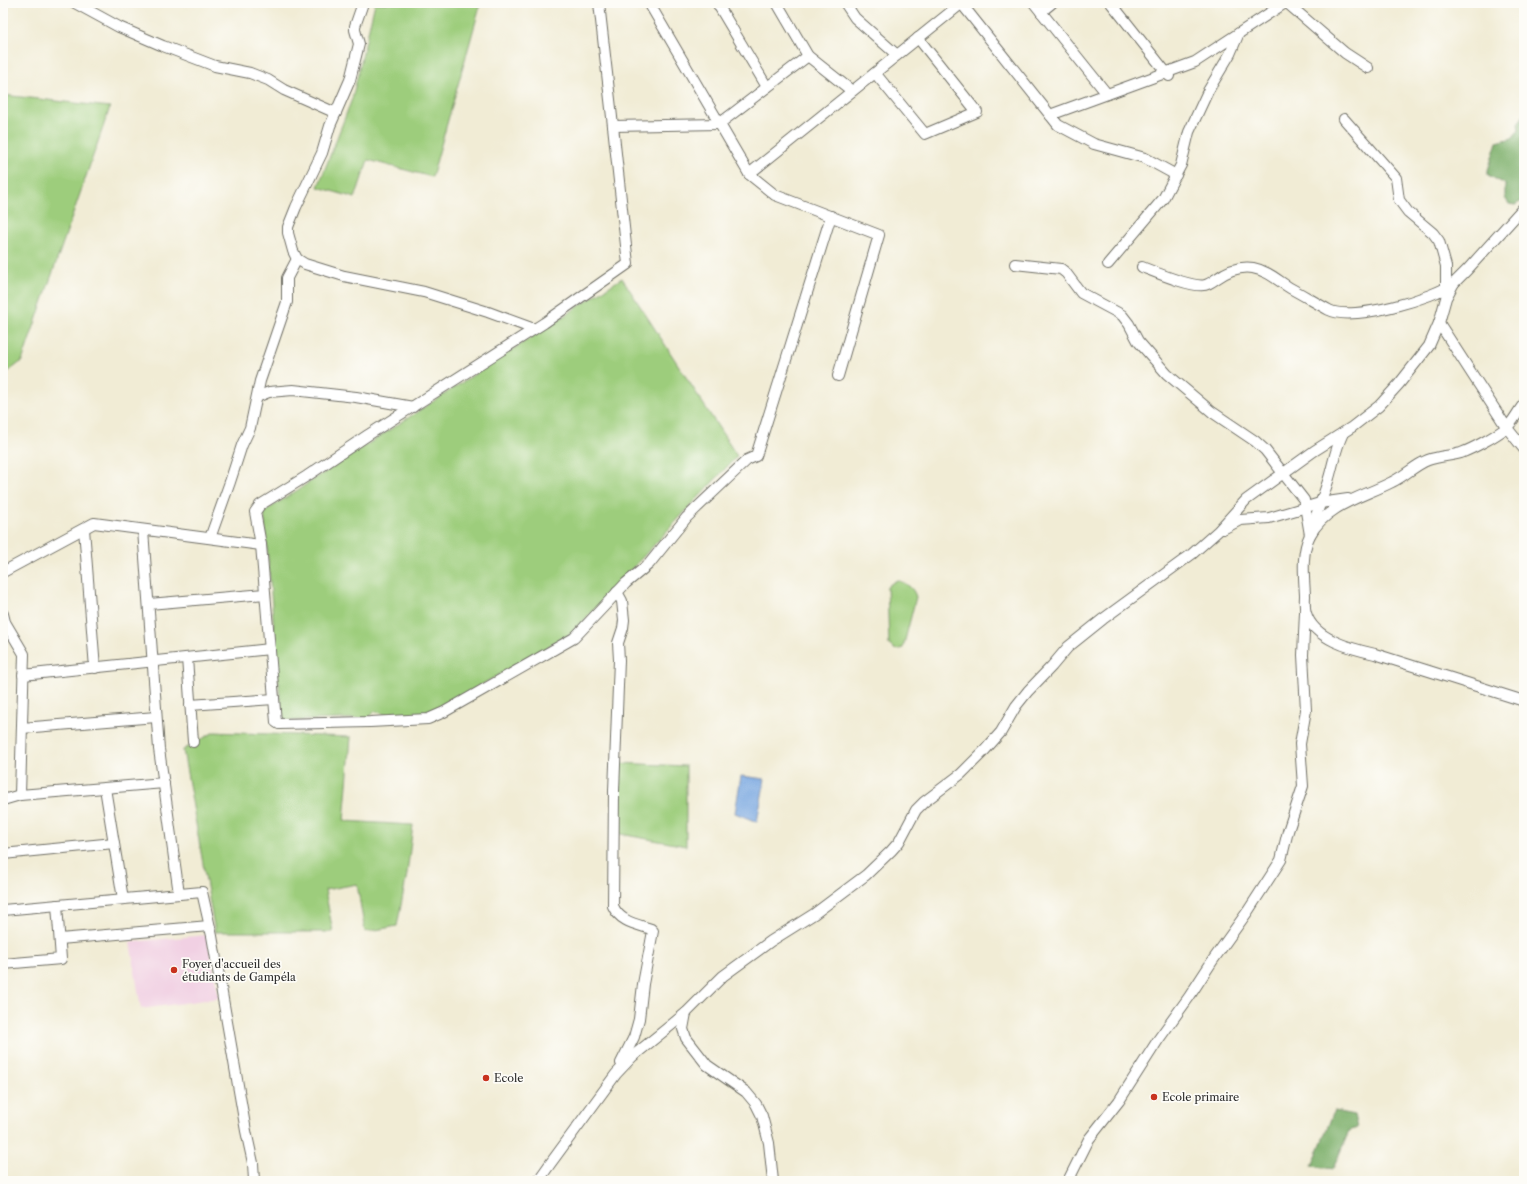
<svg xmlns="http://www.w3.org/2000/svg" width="1527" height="1184" viewBox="0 0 1527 1184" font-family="'Libre Caslon Text',serif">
<rect width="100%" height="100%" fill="#fdfcf7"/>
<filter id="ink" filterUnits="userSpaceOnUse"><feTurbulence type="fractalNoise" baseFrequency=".025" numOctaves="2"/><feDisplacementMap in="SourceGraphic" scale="8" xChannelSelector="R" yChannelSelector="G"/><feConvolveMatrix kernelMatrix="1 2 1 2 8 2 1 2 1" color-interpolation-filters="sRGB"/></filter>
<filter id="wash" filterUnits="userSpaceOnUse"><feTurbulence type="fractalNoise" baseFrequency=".012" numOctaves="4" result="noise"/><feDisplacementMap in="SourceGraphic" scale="16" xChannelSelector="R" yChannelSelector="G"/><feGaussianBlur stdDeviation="0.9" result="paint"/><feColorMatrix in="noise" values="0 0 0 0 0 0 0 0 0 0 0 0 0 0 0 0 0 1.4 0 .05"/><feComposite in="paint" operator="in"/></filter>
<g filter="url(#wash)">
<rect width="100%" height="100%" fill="#f1ecd5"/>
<path fill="#f1d0e3" d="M207,935l12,63 -78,11 -11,-67z"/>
<g fill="#9dcd7c" stroke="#647c54">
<path d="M375,3h106l-49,174 -64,-17 -13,38 -37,-11 34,-88z"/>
<path d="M3,95l107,12 -88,254 -13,10 -6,1z"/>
<path d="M622,278l115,178 -165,177 -147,84 -30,1 -20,-7 -6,7 -87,3 -18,-209z"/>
<path d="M897,580c10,4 16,7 19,17l-13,51 -7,2 -7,-5 -2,-58 5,-4z"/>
<path d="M214,732l137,5 -7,84 69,4 -6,49 -10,52 -32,6 -8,-48 -32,6 8,42h-118l-32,-182z"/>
<path d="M618,763l68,3v80l-71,-13z"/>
</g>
<g fill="#7eb06c" stroke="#546e4c">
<path d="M1524,115v85l-9,5 -6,-1 -4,-6v-14l-17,-9v-5l9,-28 15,-4 7,-8 -1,-7z"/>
<path d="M1334,1111l20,4 3,13 -8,3 -16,38 -21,-3z"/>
</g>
<path fill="#76a5e0" stroke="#506886" d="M741,776l24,3 -8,43 -22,-9z"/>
</g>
<g filter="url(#ink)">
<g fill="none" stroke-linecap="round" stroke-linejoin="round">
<g stroke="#706f66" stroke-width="12">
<g id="minor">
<path d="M75,3l44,24 44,19 52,20 35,7 18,7 16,10 52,23"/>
<path d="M363,3l-8,23v4l4,14 -9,36 -20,46 -8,27 -26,54 -8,20v6l5,18 4,8 8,5 39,12 80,16 64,20 46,17"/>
<path d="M599,3l14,123 106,-2 89,-68"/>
<path d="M649,3l100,171 26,21 104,40 -41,141"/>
<path d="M717,3l50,84"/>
<path d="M777,3l31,53 44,35"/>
<path d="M845,3l10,15 42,37"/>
<path d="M961,3l97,122 36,19 51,14 31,17"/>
<path d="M1034,3l73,91"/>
<path d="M1111,3l58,73"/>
<path d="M1287,3l58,50 23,15"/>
<path d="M1041,12l11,-9"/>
<path d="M875,73l50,61 52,-22 -59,-74"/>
<path d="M1050,115l145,-53 90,-59"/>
<path d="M1344,119l52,59 3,22 9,12 25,21 6,8 7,25v28"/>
<path d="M613,126l15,138 -84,59 -176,112 -61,41 -47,29 -5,7 6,33 15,177 3,2 91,-2 58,-3 16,-7 130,-74 52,-55 23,-19 38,-47 60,-57 9,-4 75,-240"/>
<path d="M749,174l213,-171"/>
<path d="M1015,264l46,5 5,4 15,20 41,22 7,9 9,17 29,33 45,38 43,29 10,9 39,50 6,35c5,-19 13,-37 19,-57 5,-17 6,-28 14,-45"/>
<path d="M1108,264l55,-65 18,-34 8,-33 19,-41 22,-37 9,-21"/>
<path d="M1142,267c13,5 50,21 63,18 4,-1 8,-4 11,-6 11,-8 23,-13 37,-11 15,3 24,12 37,20 13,7 26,15 39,22 24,12 105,-12 125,-27"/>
<path d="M1439,323l68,105 17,21"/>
<path d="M257,397l12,-5 24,-2 63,7 57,10"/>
<path d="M1524,404c-6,7 -12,20 -18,24 -12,9 -32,20 -45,25 -11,3 -22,3 -33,7 -13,5 -23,16 -36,22 -29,15 -65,22 -82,53 -9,18 -6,41 -5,60 0,5 -1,12 1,18 7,26 46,36 69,41l149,47"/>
<path d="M84,529l11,139"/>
<path d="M1223,529l17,-9 29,-2 51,-15 28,-4"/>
<path d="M143,530l16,219 20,145"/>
<path d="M210,538l20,-56 12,-37 8,-17 10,-47 27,-79v-24l10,-19"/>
<path d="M3,572l91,-49 167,22"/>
<path d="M617,592l5,9 2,19 -1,8 -5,15 1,17 -5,131 -1,115c7,16 23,18 38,23l2,2 -10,53 -4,35 -5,18 -13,26"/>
<path d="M149,604l116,-10"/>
<path d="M3,614l2,8 19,32 -4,141"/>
<path d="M187,658l6,84"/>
<path d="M23,675l247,-26"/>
<path d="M190,705l84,-6"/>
<path d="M22,728l134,-11"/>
<path d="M105,788l18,111"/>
<path d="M3,800l17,-5 144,-12"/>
<path d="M3,854l111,-11"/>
<path d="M3,910l199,-18 10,44 34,195 7,32 1,18"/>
<path d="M60,939l149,-13"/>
<path d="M3,964l58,-5 -4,-54"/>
<path d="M686,1013l-3,16 3,9 21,27 39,27 10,12 6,12 7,27 4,38"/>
<path d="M538,1181l12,-17 66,-90 17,-18 53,-43 37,-37 48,-35 43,-27 52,-39 25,-24 8,-9 17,-32 8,-8 37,-28 24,-24 16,-18 15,-26 12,-15 24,-25 16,-19 35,-28 89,-65 26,-23 28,-31 68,-49 38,-24 27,-21 20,-22 30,-38 10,-23 7,-25 8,-15 13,-13 57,-63"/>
<path d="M1068,1181l21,-42 30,-38 39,-61 31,-43 24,-37 35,-49 33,-51 7,-29 15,-45 -3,-42 6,-34 -3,-55 2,-43"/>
</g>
</g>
<use href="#minor" stroke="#fff" stroke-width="10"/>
</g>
</g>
<g fill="#c8321e" stroke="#fdfcf7" stroke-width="1.5">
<circle cx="174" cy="970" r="4"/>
<circle cx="486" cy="1078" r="4"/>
<circle cx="1154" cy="1097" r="4"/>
</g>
<g text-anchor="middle" stroke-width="3.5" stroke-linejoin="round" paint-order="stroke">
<g font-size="11" fill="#2b2b2b" stroke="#fdfcf7" text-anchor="start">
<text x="182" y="968">Foyer d'accueil des<tspan x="182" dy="13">étudiants de Gampéla</tspan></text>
<text x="494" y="1082">Ecole</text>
<text x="1162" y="1101">Ecole primaire</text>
</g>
</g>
<rect width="1527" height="1184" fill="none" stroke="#fdfcf7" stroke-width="16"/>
</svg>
